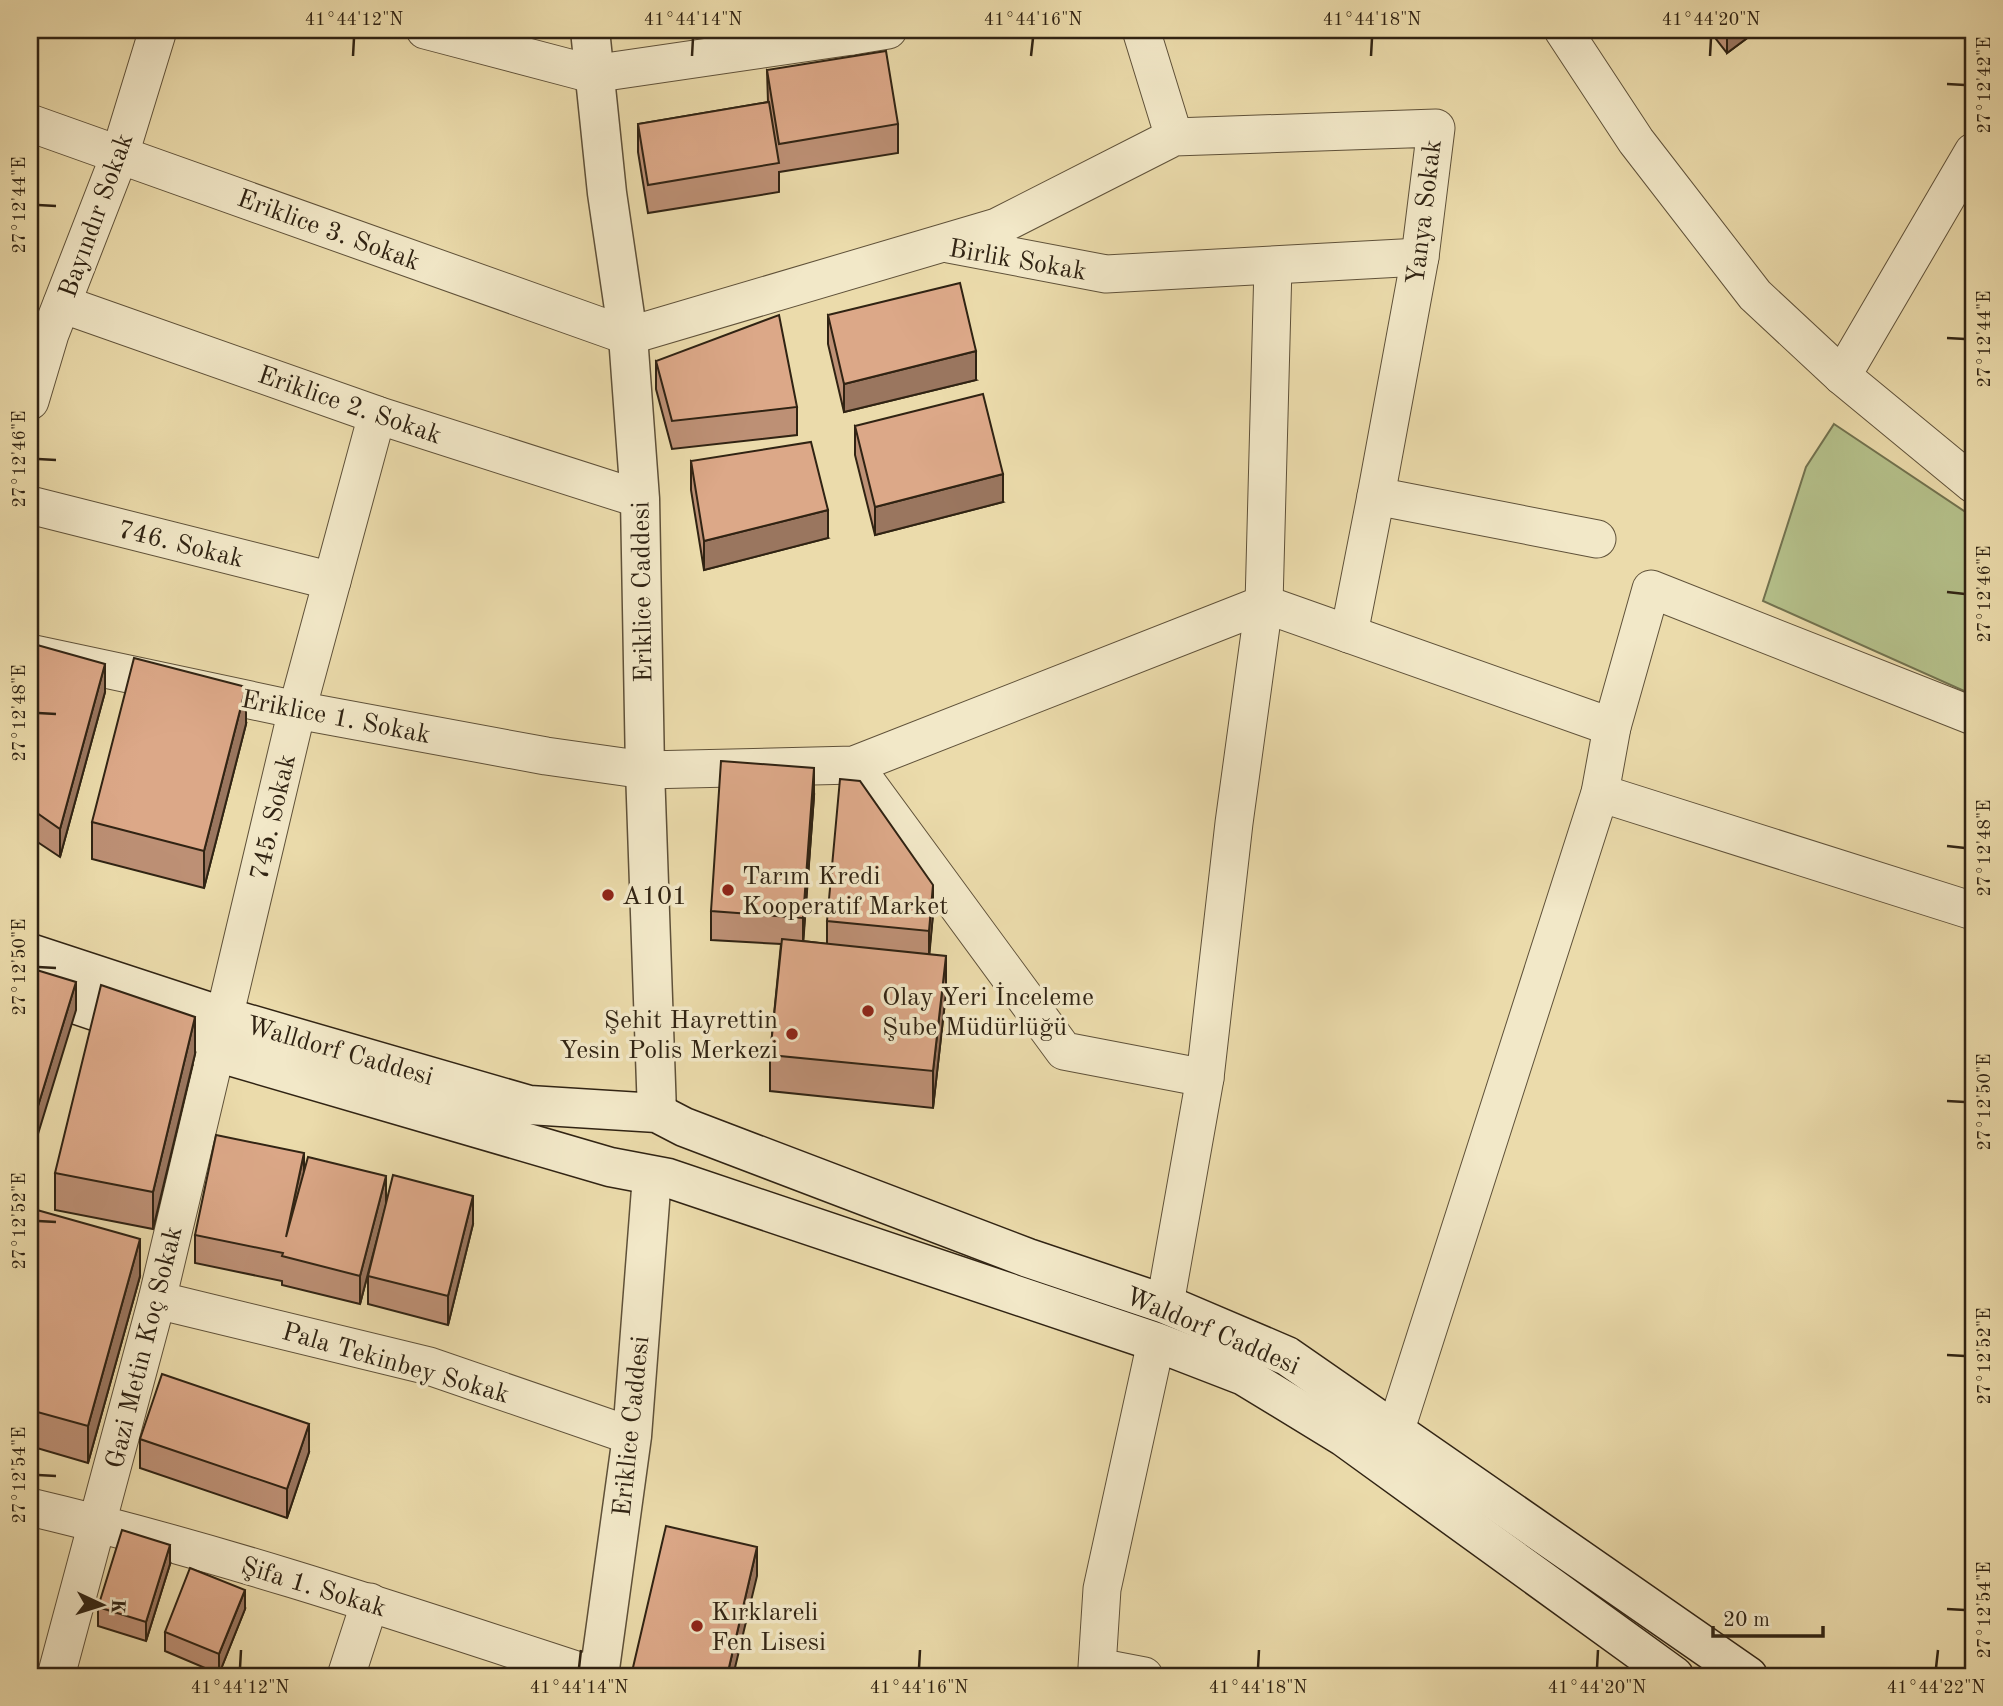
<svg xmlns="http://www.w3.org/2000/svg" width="2003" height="1706" viewBox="0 0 2003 1706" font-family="'Old Standard TT',serif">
<rect width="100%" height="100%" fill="#ebdbab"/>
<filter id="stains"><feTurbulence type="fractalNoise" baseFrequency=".00286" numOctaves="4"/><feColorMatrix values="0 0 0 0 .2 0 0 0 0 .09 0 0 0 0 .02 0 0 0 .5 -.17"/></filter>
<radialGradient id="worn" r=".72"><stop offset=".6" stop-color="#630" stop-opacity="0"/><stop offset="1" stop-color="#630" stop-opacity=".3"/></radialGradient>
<path fill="#b5c18b" stroke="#72724f" stroke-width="2" d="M1834,424l139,93v178l-210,-94 43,-134z"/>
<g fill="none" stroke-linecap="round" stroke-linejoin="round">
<g stroke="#5f5139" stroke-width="39">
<g id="minor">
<path d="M425,30l167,44 260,-38v-6"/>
<path d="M1141,30l33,107"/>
<path d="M1563,30l73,111 119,154 87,81 131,108"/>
<path d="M852,36l36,-6"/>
<path d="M30,123l598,213 369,-109 177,-90 262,-9 -16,129 -44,239 221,43"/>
<path d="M949,244l157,30 314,-17"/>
<path d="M62,304l315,111 263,84"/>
<path d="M1842,376l131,-224"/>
<path d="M30,401l20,-67 70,-180 38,-124"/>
<path d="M30,505l302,76"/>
<path d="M1349,634l27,-138"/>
<path d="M30,653l267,57 249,46 99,14 209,-5 410,-161 348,123"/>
<path d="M854,765l210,286 141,27"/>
<path d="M1600,793l373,118"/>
<path d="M157,1300l272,66 203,70"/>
<path d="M1165,1304l40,-226 29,-255 30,-219 9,-338"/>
<path d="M1396,1429l204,-636 12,-66 39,-138 322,127"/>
<path d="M30,1507c191,45 378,108 564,169"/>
<path d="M56,1676l101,-376 140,-590 80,-295"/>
<path d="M346,1676l24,-74"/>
<path d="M1144,1676l-47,-9 5,-78 54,-247"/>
</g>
</g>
<g stroke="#5f5139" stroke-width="41">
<g id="tertiary">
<path d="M590,30l17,163 21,143 12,163 5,271 12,343"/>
<path d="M599,1676l33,-240 20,-260"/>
</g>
</g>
<g stroke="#302313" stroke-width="41">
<g id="secondary">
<path d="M30,953l195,64 304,88 128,8 27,14 344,131 137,46 122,52 461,320"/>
<path d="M30,989l186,63 394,115 58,11 488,164 88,34 100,61 330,239"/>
</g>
</g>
<use href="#minor" stroke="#f2e8c8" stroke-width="37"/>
<use href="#tertiary" stroke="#f2e8c8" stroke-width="38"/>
<use href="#secondary" stroke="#f2e8c8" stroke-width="38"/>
</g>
<g fill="#bd9075" stroke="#302313" stroke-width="2">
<path d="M1709,30h49l-31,23z"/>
<path d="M767,70l131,54v29l-119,19v-1v21l-131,21 -10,-61v-28l130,-22z"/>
<path d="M828,315l148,65 -132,32 -16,-68z"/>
<path d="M656,361l141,46v28l-125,14 -16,-60z"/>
<path d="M855,426l148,76 -128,33 -20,-80z"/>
<path d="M691,461l137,77 -124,32 -13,-80z"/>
<path d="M30,643l75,49 -45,165 -30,-20z"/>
<path d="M246,724l-42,164 -112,-29v-37z"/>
<path d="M814,796l-11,145 24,3v-23l106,-7 -4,40 17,39 -13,115 -163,-17v-36l11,-111 -70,-4v-29z"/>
<path d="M195,1054l-42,175 -98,-19v-37z"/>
<path d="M304,1172l82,32 87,20 -25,101 -80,-21v-28l16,-64 -24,92 -78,-19v-4l-87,-18v-28z"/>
<path d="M30,1236l110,40 -52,187 -58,-17z"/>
<path d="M140,1439l169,13 -22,66 -147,-50z"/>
<path d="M170,1564l-24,77 -48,-15v-19z"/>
<path d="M245,1609l-26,65 -54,-23v-19z"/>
</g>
<g fill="#9a765f" stroke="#302313" stroke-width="2">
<path d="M1727,30h31l-31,23z"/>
<path d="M976,351v29l-132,32v-28z"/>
<path d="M1003,474v28l-128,33v-28z"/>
<path d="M828,510v28l-124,32v-29z"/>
<path d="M105,664v28l-45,165v-28z"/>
<path d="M246,687v37l-42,164v-37z"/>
<path d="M814,768v28l-11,150v-28z"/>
<path d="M933,885v29l-4,45v-28z"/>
<path d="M946,956v37l-13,115v-37z"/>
<path d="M76,982v28l-46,150v-28z"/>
<path d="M195,1017v37l-42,175v-37z"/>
<path d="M304,1153v28l-18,56z"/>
<path d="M386,1176v29l-26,99v-28z"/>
<path d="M473,1196v28l-25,101v-29z"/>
<path d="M140,1239v37l-52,187v-37z"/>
<path d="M309,1424v28l-22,66v-29z"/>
<path d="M170,1545v19l-24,77v-19z"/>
<path d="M757,1547v29l-24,100h-6z"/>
<path d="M245,1590v19l-26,65v-20z"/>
</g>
<g fill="#dca888" stroke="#302313" stroke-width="2">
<path d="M886,51l12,73 -119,20 -12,-74z"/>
<path d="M769,102l10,61 -131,22 -10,-61z"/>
<path d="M960,283l16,68 -132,33 -16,-69z"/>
<path d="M779,315l18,92 -125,14 -16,-60z"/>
<path d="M983,394l20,80 -128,33 -20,-81z"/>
<path d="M811,442l17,68 -124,31 -13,-80z"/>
<path d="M30,643l75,21 -45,165 -30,-21z"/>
<path d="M134,658l112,29 -42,164 -112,-29z"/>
<path d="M721,761l93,7 -11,150 -92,-7z"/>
<path d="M840,779l20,2 73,104 -4,46 -102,-10z"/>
<path d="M782,939l164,17 -13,115 -163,-16z"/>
<path d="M30,968l46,14 -46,150z"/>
<path d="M101,985l94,32 -42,175 -98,-19z"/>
<path d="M216,1135l88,18 -18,84 22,-80 78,19 -26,100 -78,-20 1,-3 -88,-18z"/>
<path d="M393,1175l80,21 -25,100 -80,-20z"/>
<path d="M37,1210l103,29 -52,187 -58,-16v-174z"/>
<path d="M162,1374l147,50 -22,65 -147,-50z"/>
<path d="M666,1526l91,21 -30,129h-96z"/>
<path d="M122,1530l48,15 -24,77 -48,-15z"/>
<path d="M190,1568l55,22 -26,64 -54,-22z"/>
</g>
<path fill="none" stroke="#302313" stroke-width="2.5" d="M353,56l1,-18M692,56l1,-18M1031,56l2,-18M1371,56l1,-18M1710,56l1,-18M1947,84l18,1M38,205l18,1M1947,338l18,1M38,459l18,1M1947,592l18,2M38,713l18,1M1947,846l18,2M38,967l18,1M1947,1101l18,1M38,1221l18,1M1947,1355l18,1M38,1475l18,1M1947,1609l18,1M240,1668l1,-18M579,1668l2,-18M919,1668l1,-18M1258,1668l1,-18M1597,1668l1,-18M1936,1668l2,-18"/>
<g fill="#8f2418" stroke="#f2e8c8" stroke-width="2.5">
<circle cx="728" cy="890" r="7"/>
<circle cx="608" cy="895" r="7"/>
<circle cx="868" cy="1011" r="7"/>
<circle cx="792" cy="1034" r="7"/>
<circle cx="697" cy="1626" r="7"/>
</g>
<g text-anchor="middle" stroke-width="7" stroke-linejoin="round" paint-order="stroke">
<g font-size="26" fill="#302313" stroke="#f2e8c8">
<text transform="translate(1423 212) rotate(-83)" y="9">Yanya Sokak</text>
<text transform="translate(95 215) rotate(-70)" y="9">Bayındır Sokak</text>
<text transform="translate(329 229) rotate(20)" y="9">Eriklice 3. Sokak</text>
<text transform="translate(1018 259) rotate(10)" y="9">Birlik Sokak</text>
<text transform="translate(350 404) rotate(19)" y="9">Eriklice 2. Sokak</text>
<text transform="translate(181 543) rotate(14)" y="9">746. Sokak</text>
<text transform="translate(641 592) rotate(-91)" y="9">Eriklice Caddesi</text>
<text transform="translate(336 716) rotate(11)" y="9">Eriklice 1. Sokak</text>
<text transform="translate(272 817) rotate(-77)" y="9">745. Sokak</text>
<text transform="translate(340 1050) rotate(16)" y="9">Walldorf Caddesi</text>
<text transform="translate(1213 1330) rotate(23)" y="9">Waldorf Caddesi</text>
<text transform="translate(143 1347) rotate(-76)" y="9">Gazi Metin Koç Sokak</text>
<text transform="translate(396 1362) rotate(16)" y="9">Pala Tekinbey Sokak</text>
<text transform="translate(630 1426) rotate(-84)" y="9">Eriklice Caddesi</text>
<text transform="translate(314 1586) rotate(17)" y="9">Şifa 1. Sokak</text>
</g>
<g font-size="26" fill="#302313" stroke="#f2e8c8" text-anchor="start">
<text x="742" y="884">Tarım Kredi<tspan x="742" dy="30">Kooperatif Market</tspan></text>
<text x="622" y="904">A101</text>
<text x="882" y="1005">Olay Yeri İnceleme<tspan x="882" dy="30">Şube Müdürlüğü</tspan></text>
<text x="778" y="1028" text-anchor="end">Şehit Hayrettin<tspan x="778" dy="30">Yesin Polis Merkezi</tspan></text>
<text x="711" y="1620">Kırklareli<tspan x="711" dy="30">Fen Lisesi</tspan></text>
</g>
</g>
<rect width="2003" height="1706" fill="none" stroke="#ebdbab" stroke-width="77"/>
<g transform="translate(102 1605) rotate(94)" stroke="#f2e8c8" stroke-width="5" paint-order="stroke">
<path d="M0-5L12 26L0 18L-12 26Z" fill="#302313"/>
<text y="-10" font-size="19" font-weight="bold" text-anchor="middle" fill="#302313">K</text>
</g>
<path d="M1713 1626v10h110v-10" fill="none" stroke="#302313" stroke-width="3.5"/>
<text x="1723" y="1626" font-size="21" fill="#302313" stroke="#f2e8c8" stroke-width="5" paint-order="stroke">20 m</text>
<rect x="38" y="38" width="1927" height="1630" fill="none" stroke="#302313" stroke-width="2.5"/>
<g font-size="18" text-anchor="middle" fill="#302313">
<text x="354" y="25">41°44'12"N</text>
<text x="693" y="25">41°44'14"N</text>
<text x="1033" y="25">41°44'16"N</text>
<text x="1372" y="25">41°44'18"N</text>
<text x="1711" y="25">41°44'20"N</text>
<text transform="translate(1984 85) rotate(-90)" y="6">27°12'42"E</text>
<text transform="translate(19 205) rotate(-90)" y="6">27°12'44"E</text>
<text transform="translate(1984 339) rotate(-90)" y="6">27°12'44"E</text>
<text transform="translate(19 459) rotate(-90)" y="6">27°12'46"E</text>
<text transform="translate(1984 594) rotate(-90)" y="6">27°12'46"E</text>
<text transform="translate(19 713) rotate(-90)" y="6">27°12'48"E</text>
<text transform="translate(1984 848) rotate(-90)" y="6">27°12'48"E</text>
<text transform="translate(19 967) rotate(-90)" y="6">27°12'50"E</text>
<text transform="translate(1984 1102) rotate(-90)" y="6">27°12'50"E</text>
<text transform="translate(19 1221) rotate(-90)" y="6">27°12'52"E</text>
<text transform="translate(1984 1356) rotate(-90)" y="6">27°12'52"E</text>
<text transform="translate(19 1475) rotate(-90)" y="6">27°12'54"E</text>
<text transform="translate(1984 1610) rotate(-90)" y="6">27°12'54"E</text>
<text x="240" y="1693">41°44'12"N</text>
<text x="579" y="1693">41°44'14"N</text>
<text x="919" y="1693">41°44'16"N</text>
<text x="1258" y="1693">41°44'18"N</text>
<text x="1597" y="1693">41°44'20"N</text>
<text x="1936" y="1693">41°44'22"N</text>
</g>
<rect width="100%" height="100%" filter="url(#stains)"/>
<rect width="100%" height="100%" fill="url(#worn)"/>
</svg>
